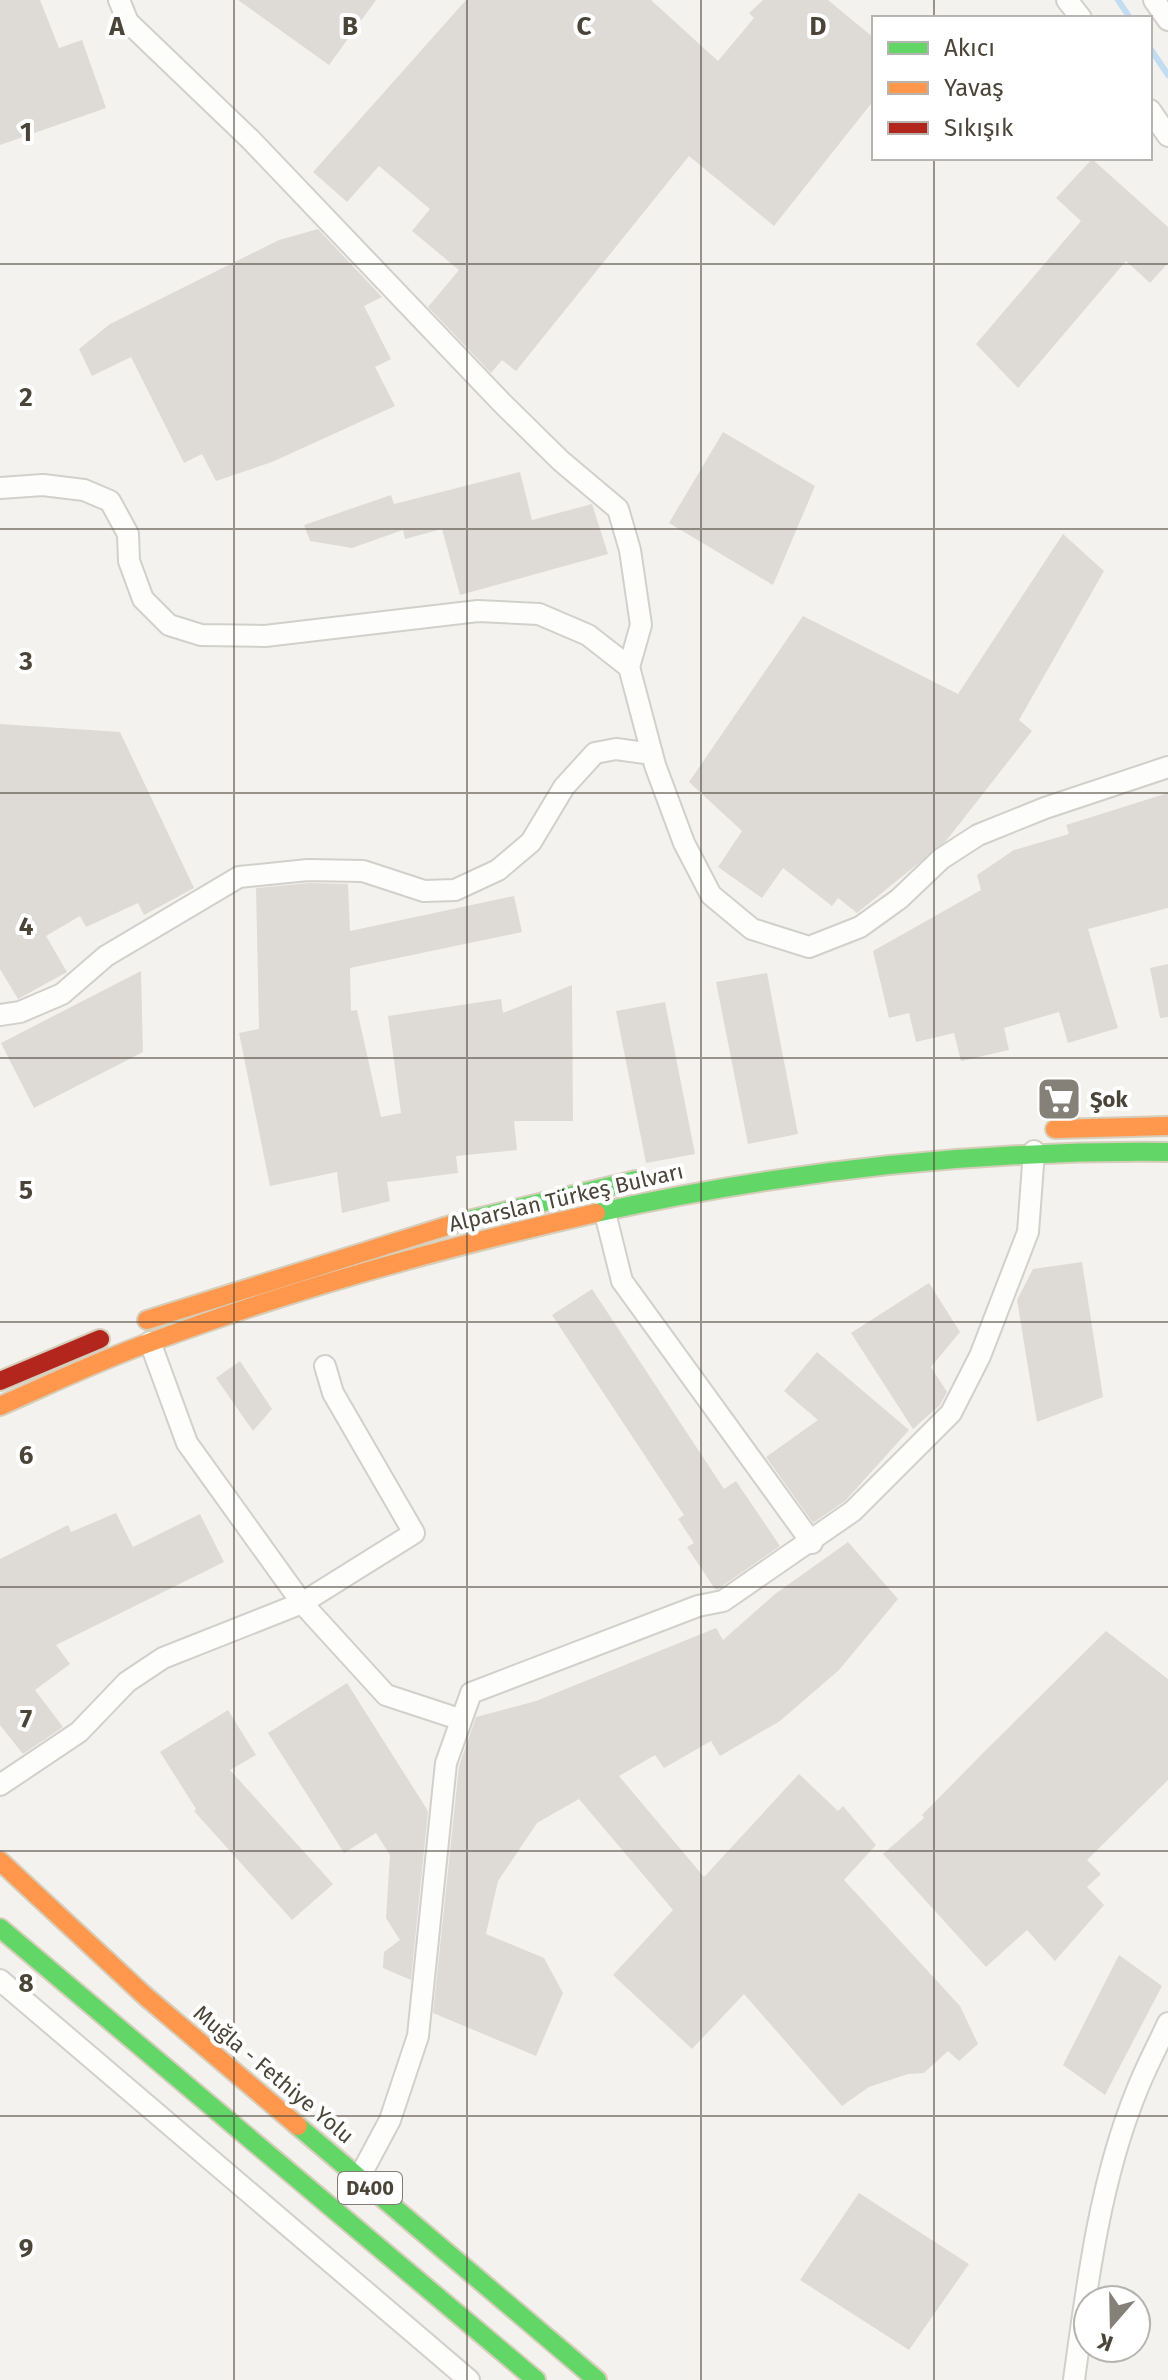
<svg xmlns="http://www.w3.org/2000/svg" width="1168" height="2380" viewBox="0 0 1168 2380" font-family="'Fira Sans',sans-serif">
<rect width="100%" height="100%" fill="#f4f2ee"/>
<g fill="none" stroke-linecap="round" stroke-linejoin="round">
<g stroke="#c0ddf1" stroke-width="6">
<path d="M1118,0l12,18"/>
<path d="M1150,48l18,27"/>
</g>
</g>
<g fill="#dedbd6">
<path d="M0,0h40l19,48 23,-8 24,68 -106,37z"/>
<path d="M238,0h138l-47,65z"/>
<path d="M466,0h185l67,61 36,-43 -5,-5 14,-13h65l46,38v62l-100,126 -85,-70 -173,215 -14,-11 -11,13 -63,-66 31,-37 -47,-39 18,-22 -51,-43 -32,36 -34,-30z"/>
<path d="M1092,159l76,68v36l-18,20 -24,-22 -108,127 -42,-44 105,-123 -25,-23z"/>
<path d="M318,229l64,68 -18,9 27,53 -16,8 20,39 -123,56 -56,19 -14,-27 -18,9 -53,-106 -39,19 -13,-27 31,-25 169,-84z"/>
<path d="M723,432l92,54 -42,99 -104,-62z"/>
<path d="M520,472l12,48 60,-16 16,50 -148,41 -18,-66 -37,10 -2,-9 -51,18 -42,-7 -6,-16 87,-30 3,9z"/>
<path d="M1063,534l41,37 -85,149 13,11 -86,110 -89,72 -19,-15 -6,8 -49,-38 -21,30 -44,-31 24,-36 -53,-49 114,-166 155,78z"/>
<path d="M0,724l120,8 74,156 -50,27 -6,-12 -52,24 -6,-11 -34,20 21,36 -49,27 -18,-30z"/>
<path d="M1168,793v115l-80,21 30,99 -50,15 -9,-31 -55,16 5,22 -48,11 -7,-28 -38,9 -7,-29 -20,5 -16,-67 108,-61 -4,-15 37,-25 55,-16 -3,-9z"/>
<path d="M309,883l39,1 2,47 164,-35 8,36 -172,36 1,43 6,-1 24,107 20,-4 -13,-97 113,-17 2,14 69,-28 1,136h-59l3,29 -61,6 2,17 -71,9 3,19 -48,12 -5,-41 -67,14 -31,-153 20,-4 -3,-141z"/>
<path d="M1168,964v53l-8,1 -10,-50z"/>
<path d="M141,971l2,81 -109,56 -33,-65z"/>
<path d="M767,973l31,161 -50,10 -32,-162z"/>
<path d="M665,1002l30,152 -49,9 -30,-152z"/>
<path d="M1082,1262l21,135 -66,25 -20,-122 16,-31z"/>
<path d="M929,1283l31,49 -29,35 16,25 -7,13 -27,24 -62,-96z"/>
<path d="M592,1289l132,200 12,-8 44,65 -62,43h-3l-28,-42 7,-4 -16,-24 6,-4 -132,-200z"/>
<path d="M817,1352l92,78 -64,71 -32,22 -47,-66 52,-37 -34,-29z"/>
<path d="M240,1361l32,48 -19,22 -37,-53z"/>
<path d="M116,1513l17,34 67,-33 24,48 -168,83 14,19 -35,26 28,37 -40,27 -23,-29v-166l68,-34 3,7z"/>
<path d="M848,1542l50,57 -59,71 -59,51 -60,35 -9,-15 -47,27 -9,-13 -36,21 85,101 95,-103 39,37 5,-5 33,39 -32,35 116,126 18,38 -19,17 -11,-10 -24,22 -16,1 -39,13 -27,19 -98,-112 -52,55 -79,-74 60,-65 -94,-111 -42,24 -39,58 -12,53 58,24 19,35 -27,63 -103,-43 26,-247 17,-49 60,-16 180,-73 7,12 52,-46z"/>
<path d="M1106,1631l62,48v101l-81,80 14,14 -14,13 17,18 -49,56 -28,-31 -41,37 -103,-113 41,-36 -2,-3 62,-63z"/>
<path d="M347,1683l81,128 -17,169 -28,-12 1,-16 16,-12 -14,-22 4,-63 -14,-22 -32,20 -76,-120z"/>
<path d="M228,1710l28,45 -26,15 103,114 -41,36 -98,-109 2,-2 -36,-57z"/>
<path d="M1119,1955l43,31 -57,109 -42,-30z"/>
<path d="M859,2193l110,71 -60,86 -109,-70z"/>
</g>
<g fill="none" stroke-linecap="round" stroke-linejoin="round">
<g stroke="#d2d0cb" stroke-width="24">
<g id="street">
<path d="M119,0l9,22 122,117 252,264 59,58 57,48 12,41 11,75 -12,42"/>
<path d="M1067,0l14,18"/>
<path d="M1154,0l14,20"/>
<path d="M1150,110l18,26"/>
<path d="M0,488l43,-3 41,5 26,11 18,33 1,27 14,38 26,26 32,10 64,1 213,-25 61,3 49,21 41,32 26,98 29,78 27,52 41,34 57,18 51,-20 39,-28 42,-40 37,-24 67,-27 123,-41"/>
<path d="M0,1015l20,-3 42,-18 44,-38 133,-79 69,-7 55,1 61,20 31,-1 43,-20 33,-28 33,-55 31,-34 21,-4 36,5"/>
<path d="M604,1209l18,72 190,262"/>
<path d="M150,1342l37,101 115,160 84,92 73,24"/>
<path d="M0,1785l79,-53 48,-50 36,-24 139,-55 112,-70 -81,-140 -8,-27"/>
<path d="M0,1980l469,400"/>
<path d="M359,2178l31,-58 28,-84 28,-273 25,-70 227,-87 25,-5 130,-90 98,-98 29,-57 48,-124 6,-81"/>
<path d="M1074,2380c13,-96 26,-200 63,-290 9,-23 21,-45 31,-67"/>
</g>
</g>
<g stroke="#d6cebb" stroke-width="22">
<g id="fast">
<path d="M596,1213c189,-42 378,-63 572,-61"/>
<path d="M460,1222l176,-42"/>
<path d="M0,1928l536,452"/>
<path d="M298,2126l299,254"/>
</g>
</g>
<g stroke="#d6cebb" stroke-width="22">
<g id="slow">
<path d="M1055,1129l113,-3"/>
<path d="M147,1320l313,-98"/>
<path d="M0,1406c50,-22 100,-46 151,-64 145,-54 295,-95 445,-129"/>
<path d="M0,1861l144,134 154,131"/>
</g>
</g>
<g stroke="#d6cebb" stroke-width="22">
<path id="jam" d="M0,1381l100,-42"/>
</g>
<use href="#street" stroke="#fdfdfc" stroke-width="20"/>
<use href="#fast" stroke="#63d668" stroke-width="18"/>
<use href="#slow" stroke="#ff974d" stroke-width="18"/>
<use href="#jam" stroke="#b3261e" stroke-width="18"/>
</g>
<path fill="none" stroke="#4b4439" stroke-width="2" stroke-opacity="0.55" d="M234,0v2380M467,0v2380M701,0v2380M934,0v18M934,158v2222M0,264h1168M0,529h1168M0,793h1168M0,1058h1168M0,1322h1168M0,1587h1168M0,1851h1168M0,2116h1168"/>
<defs>
<g id="supermarket-square" transform="scale(2.3)"><rect x="-9" y="-9" width="18" height="18" rx="4" fill="#868178" stroke="#fff"/><path d="M-6-5.5h2.5l.6 2H6L4.5 2H-2.5L-4.4-4H-6ZM-1.5 3.2a1.3 1.3 0 1 0 .1 0ZM3 3.2a1.3 1.3 0 1 0 .1 0Z" fill="#fff"/></g>
</defs>
<g fill-rule="evenodd">
<use href="#supermarket-square" x="1059" y="1099"/>
</g>
<g text-anchor="middle" stroke-width="8" stroke-linejoin="round" paint-order="stroke">
<rect fill="#fff" stroke="#817c74" stroke-width="2" x="338" y="2172" width="64" height="32" rx="6"/>
<g font-size="20" font-weight="bold" fill="#4b4439">
<text x="370" y="2195">D400</text>
</g>
<g font-size="22" font-weight="bold" fill="#4b4439" stroke="#fff" text-anchor="start">
<text x="1090" y="1107">Şok</text>
</g>
<g font-size="22" fill="#4b4439" stroke="#fff">
<text transform="translate(566 1197) rotate(-13)" y="8">Alparslan Türkeş Bulvarı</text>
<text transform="translate(274 2074) rotate(40)" y="8">Muğla - Fethiye Yolu</text>
</g>
</g>
<g font-size="26" text-anchor="middle" font-weight="bold" fill="#4b4439" stroke="#fff" stroke-width="8" stroke-linejoin="round" paint-order="stroke">
<text x="117" y="35">A</text>
<text x="350" y="35">B</text>
<text x="584" y="35">C</text>
<text x="818" y="35">D</text>
<text x="26" y="141">1</text>
<text x="26" y="406">2</text>
<text x="26" y="670">3</text>
<text x="26" y="935">4</text>
<text x="26" y="1199">5</text>
<text x="26" y="1464">6</text>
<text x="26" y="1728">7</text>
<text x="26" y="1992">8</text>
<text x="26" y="2257">9</text>
</g>
<rect x="872" y="16" width="280" height="144" fill="#ffffff" stroke="#b7b4b0" stroke-width="2"/>
<rect x="888" y="42" width="40" height="12" fill="#63d668" stroke="#b7b4b0" stroke-width="2"/>
<text x="944" y="56" font-size="24" fill="#4b4439">Akıcı</text>
<rect x="888" y="82" width="40" height="12" fill="#ff974d" stroke="#b7b4b0" stroke-width="2"/>
<text x="944" y="96" font-size="24" fill="#4b4439">Yavaş</text>
<rect x="888" y="122" width="40" height="12" fill="#b3261e" stroke="#b7b4b0" stroke-width="2"/>
<text x="944" y="136" font-size="24" fill="#4b4439">Sıkışık</text>
<g transform="translate(1112 2324) rotate(200)"><circle r="38" fill="#ffffff" stroke="#b7b4b0" stroke-width="2"/>
<path d="M0-6L14 30L0 20L-14 30Z" fill="#868178"/>
<text y="-12" font-size="22" font-weight="bold" text-anchor="middle" fill="#4b4439">K</text>
</g>
</svg>
